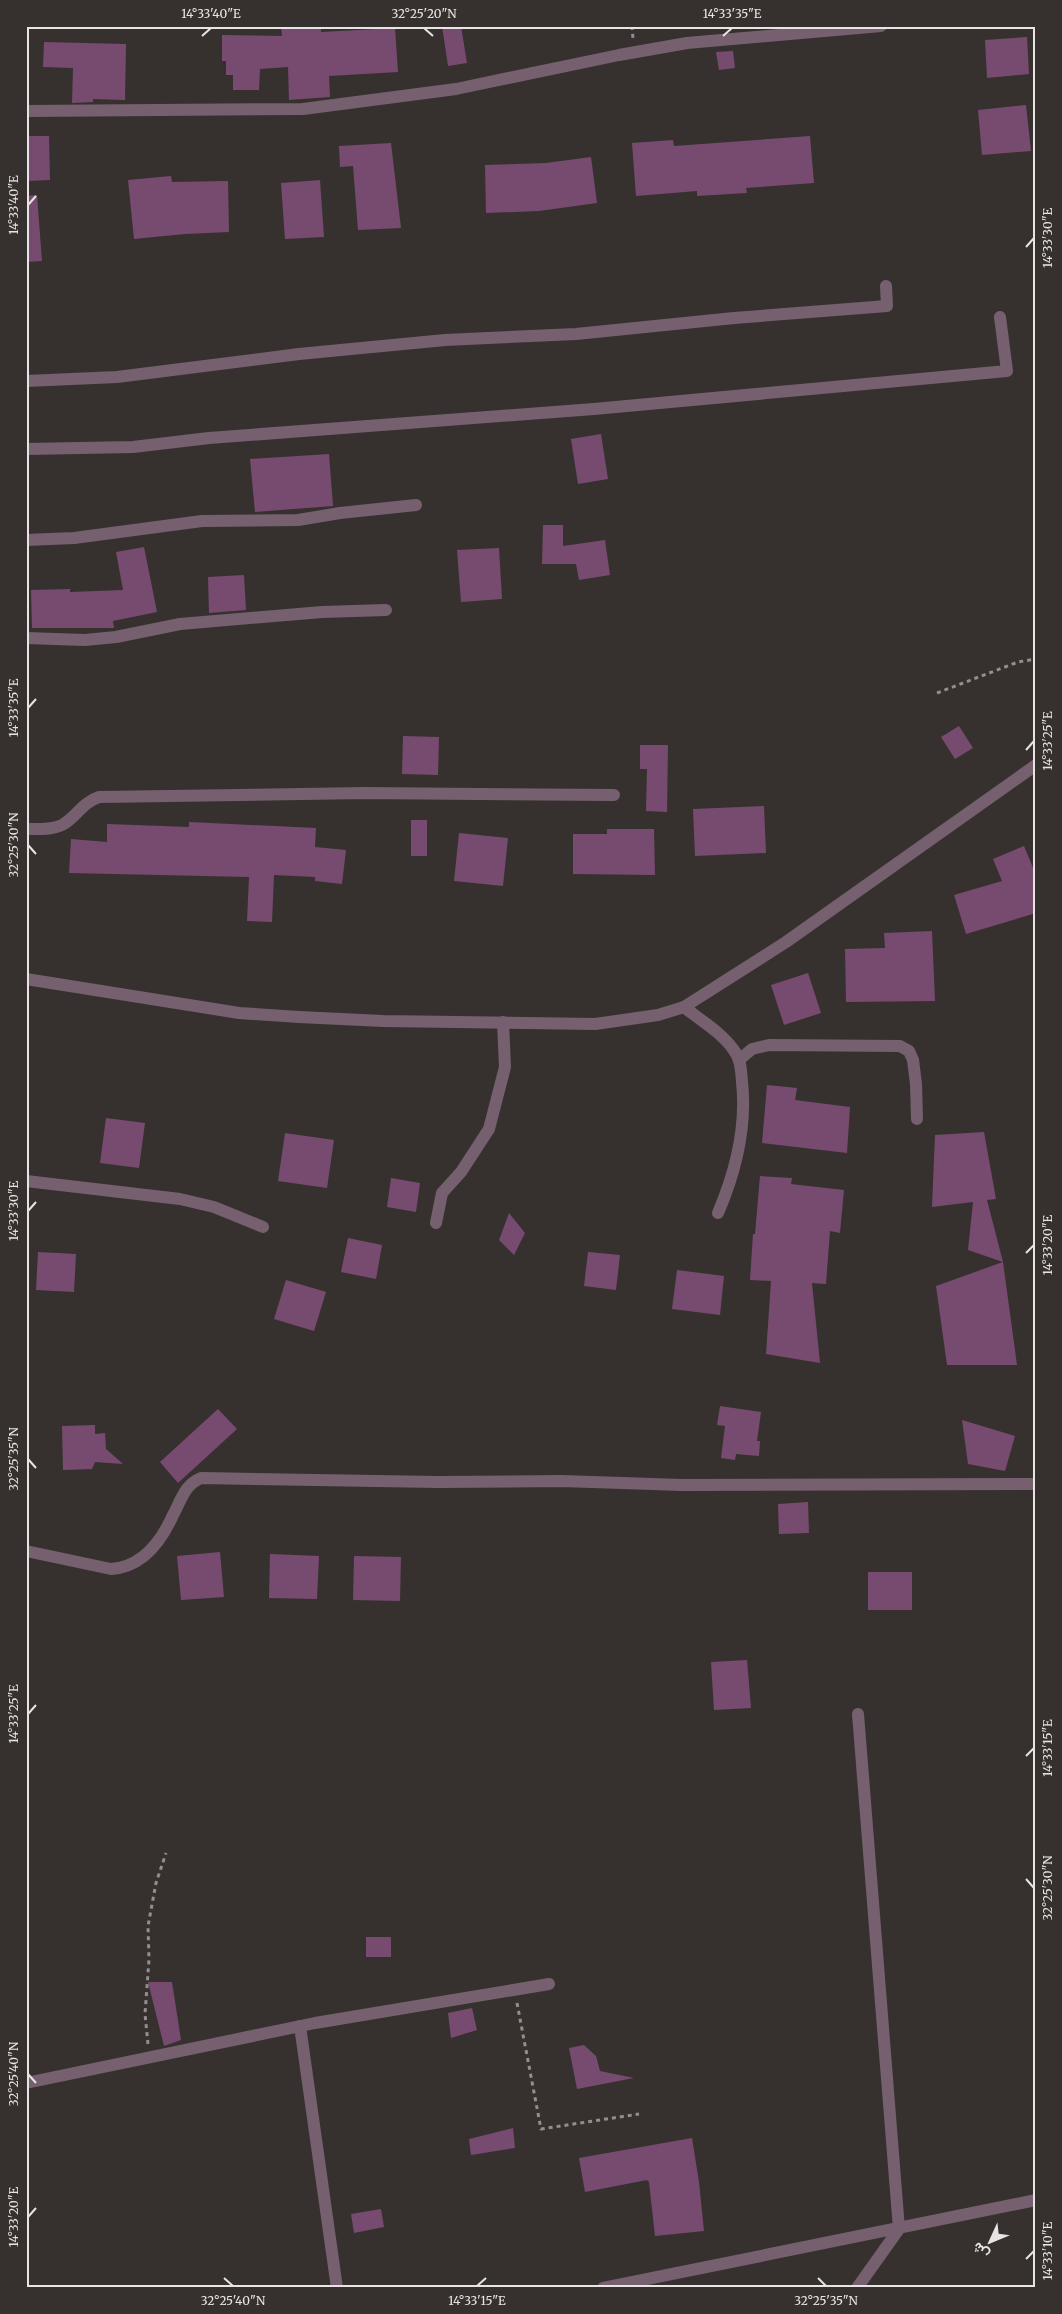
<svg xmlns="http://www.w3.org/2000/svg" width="1062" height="2314" viewBox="0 0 1062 2314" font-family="Merriweather,Vazirmatn,serif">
<rect width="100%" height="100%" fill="#36312f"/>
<g fill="#774b6f">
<path d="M281,26h40v6l74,-4 3,44 -69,4 1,21 -41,3 -1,-33 -28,2 -1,21h-26v-15h-7v-14h-4v-26l60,1z"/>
<path d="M442,26h19l6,37 -19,3z"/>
<path d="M1027,37l2,37 -42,4 -2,-38z"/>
<path d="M44,42l82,2 -1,56 -32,-1v3l-21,1 1,-35 -30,-1z"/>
<path d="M733,51l2,17 -16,2 -3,-18z"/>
<path d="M1026,105l5,46 -49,4 -4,-45z"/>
<path d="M26,136h23l1,44 -24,1z"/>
<path d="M810,136l4,47 -68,5 1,5 -50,3v-5l-61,5 -4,-53 41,-3 1,6z"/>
<path d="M391,143l10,85 -43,2 -5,-64 -13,1 -1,-21z"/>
<path d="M591,157l6,46 -58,8 -53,2 -1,-48 61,-2z"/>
<path d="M171,176l1,6 56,-1 1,51 -44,2 -51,5 -6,-59z"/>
<path d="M320,180l4,57 -39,2 -4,-56z"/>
<path d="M37,195l5,66 -16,1v-66z"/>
<path d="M601,434l7,45 -30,5 -7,-45z"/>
<path d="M329,454l4,52 -78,6 -5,-53z"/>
<path d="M543,525h20v21l42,-6 5,35 -31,5 -3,-16h-34z"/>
<path d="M144,547l13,65 -44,9 1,7h-82l-1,-38 39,-1v3l53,-2 -7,-38z"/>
<path d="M499,548l3,51 -41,3 -4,-52z"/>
<path d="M244,575l2,35 -37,3 -1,-36z"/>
<path d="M959,726l14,22 -18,11 -14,-22z"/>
<path d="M403,736l36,1 -1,38 -36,-1z"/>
<path d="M640,745h28l-1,67 -21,-1 1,-42h-7z"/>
<path d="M764,806l2,47 -71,3 -2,-47z"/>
<rect x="411" y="820" width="16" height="36"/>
<path d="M189,822l127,6 -1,19 31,3 -4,34 -27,-3v-4l-41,-2 -2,47 -25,-1 2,-44 -180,-4 2,-34 36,3v-18l82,3z"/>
<path d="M607,829h47l1,46 -82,-1v-40h34z"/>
<path d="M459,833l49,5 -5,48 -49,-5z"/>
<path d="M1024,846l12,29v38l-70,21 -12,-39 48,-14 -9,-22z"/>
<path d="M932,931l3,70 -89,1 -1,-53 40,-1 -1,-15z"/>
<path d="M808,973l13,40 -37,12 -13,-40z"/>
<path d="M767,1085l30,3 -2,12 55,7 -3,46 -85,-10z"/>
<path d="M106,1118l39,5 -6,45 -39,-5z"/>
<path d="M984,1132l12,67 -9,1 16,62 -35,-12 5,-48 -41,5 3,-72z"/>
<path d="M285,1133l49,7 -7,48 -49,-7z"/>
<path d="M760,1176l32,2 -1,6 53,6 -4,43 -10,-2 -4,53 -14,-1 8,80 -54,-9 5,-73 -21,-1 3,-46h2z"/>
<path d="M391,1178l29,5 -4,29 -29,-5z"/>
<path d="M509,1213l16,20 -11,22 -15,-15z"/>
<path d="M348,1238l34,7 -6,34 -35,-7z"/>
<path d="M38,1252l38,2 -2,38 -38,-2z"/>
<path d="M588,1252l32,3 -4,35 -32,-4z"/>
<path d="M1003,1262l14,103h-70l-11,-79z"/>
<path d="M677,1270l47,6 -4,39 -48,-6z"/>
<path d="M286,1280l40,12 -12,39 -40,-12z"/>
<path d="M720,1406l41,6 -4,29h3l-1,15 -23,-2 -1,6 -14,-2 4,-32 -8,-1z"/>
<path d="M218,1409l19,20 -59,54 -18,-21z"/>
<path d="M962,1420l53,16 -10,35 -37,-7z"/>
<path d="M95,1425v9l10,-1 1,16 17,15 -28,-2 -3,7 -29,1 -1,-44z"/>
<path d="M808,1502l1,31 -30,1 -1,-30z"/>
<path d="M220,1552l4,45 -43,3 -4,-44z"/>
<path d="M270,1554l49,2 -2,43 -48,-1z"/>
<path d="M354,1556l47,1 -1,44 -47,-1z"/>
<rect x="868" y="1572" width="44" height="38"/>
<path d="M747,1660l4,48 -37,2 -3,-48z"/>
<rect x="366" y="1937" width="25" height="20"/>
<path d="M148,1982h24l9,58 -17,6z"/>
<path d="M472,2008l5,22 -26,8 -3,-25z"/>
<path d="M584,2045l12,11 4,15 34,7 -57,11 -8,-41z"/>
<path d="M513,2128l2,20 -44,7 -2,-16z"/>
<path d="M692,2138l7,44 5,49 -49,5 -6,-54 -2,-2 -62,12 -6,-34z"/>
<path d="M381,2209l3,18 -30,6 -3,-19z"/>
</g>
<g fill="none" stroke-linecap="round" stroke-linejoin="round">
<g stroke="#938f8e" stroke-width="3" stroke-dasharray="4 4" stroke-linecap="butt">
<path d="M632,26l1,13"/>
<path d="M937,693l81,-31 18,-3"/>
<path d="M517,2003l24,126 98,-15"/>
<path d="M148,2044l-3,-30 4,-55 -1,-33 8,-43 10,-30"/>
</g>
<g stroke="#76606f" stroke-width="12">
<path d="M26,111l277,-2 153,-20 163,-34 68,-12 194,-17"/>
<path d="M26,381l91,-4 182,-23 146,-14 131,-6 158,-16 153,-12 -1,-20"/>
<path d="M26,449l107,-2 76,-9 385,-29 413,-38 -7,-54"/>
<path d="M26,540l48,-2 128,-17 96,-1 42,-7 76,-8"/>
<path d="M26,638l59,2 31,-3 64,-13 142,-12 64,-2"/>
<path d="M26,829c11,0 26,1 36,-4 15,-8 19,-22 37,-28l265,-4 250,2"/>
<path d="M26,979l213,34 60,4 84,4 212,3 63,-9 26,-8 102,-65 250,-177"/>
<path d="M684,1007c16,13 37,25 49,42 8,10 8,21 9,33 5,46 -6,89 -24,131"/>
<path d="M739,1060l13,-11 17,-4 131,1 9,5 4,9 3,24 1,35"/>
<path d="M26,1181l154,18 34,8 49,20"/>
<path d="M436,1223l6,-30 19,-21 28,-43 16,-62 -2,-45"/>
<path d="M26,1551l85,18c31,-2 50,-27 62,-54 8,-14 11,-30 28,-37l237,4 124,-1 120,4 354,-1"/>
<path d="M300,2026l37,262"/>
<path d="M26,2083l289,-60 234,-39"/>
<path d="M603,2288l433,-88"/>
<path d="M857,2288l42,-59 -41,-515"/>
</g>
</g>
<path fill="none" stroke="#e7e4e3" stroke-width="2" d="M424,28l9,8M202,36l9,-8M723,36l9,-8M28,205l8,-9M1026,247l8,-9M28,708l8,-9M1026,750l8,-9M28,845l8,9M28,1211l8,-9M1026,1253l8,-8M28,1459l8,9M28,1714l8,-9M1026,1756l8,-8M1026,1879l8,9M28,2074l8,9M28,2217l8,-9M1026,2259l8,-8M224,2278l9,8M818,2278l8,8M477,2286l9,-8"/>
<rect width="1062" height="2314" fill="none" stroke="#36312f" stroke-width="55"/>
<g transform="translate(990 2242) rotate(226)" stroke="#36312f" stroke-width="4" paint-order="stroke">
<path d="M0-4L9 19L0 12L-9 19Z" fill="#e7e4e3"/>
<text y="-8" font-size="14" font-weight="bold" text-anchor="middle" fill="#e7e4e3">ش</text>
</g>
<rect x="28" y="28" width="1006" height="2258" fill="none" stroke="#e7e4e3" stroke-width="2"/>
<g font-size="12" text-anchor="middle" fill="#e7e4e3">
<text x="211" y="18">14°33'40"E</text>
<text x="424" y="18">32°25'20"N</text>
<text x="732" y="18">14°33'35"E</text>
<text transform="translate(14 205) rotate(-90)" y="4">14°33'40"E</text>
<text transform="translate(1048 238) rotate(-90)" y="4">14°33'30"E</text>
<text transform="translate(14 708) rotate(-90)" y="4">14°33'35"E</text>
<text transform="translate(1048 741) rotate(-90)" y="4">14°33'25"E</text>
<text transform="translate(14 845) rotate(-90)" y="4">32°25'30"N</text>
<text transform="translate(14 1211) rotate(-90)" y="4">14°33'30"E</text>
<text transform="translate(1048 1245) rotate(-90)" y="4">14°33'20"E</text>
<text transform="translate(14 1459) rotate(-90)" y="4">32°25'35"N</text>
<text transform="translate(14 1714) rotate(-90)" y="4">14°33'25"E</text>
<text transform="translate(1048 1748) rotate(-90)" y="4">14°33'15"E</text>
<text transform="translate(1048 1888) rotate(-90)" y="4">32°25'30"N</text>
<text transform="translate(14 2074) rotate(-90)" y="4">32°25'40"N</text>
<text transform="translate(14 2217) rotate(-90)" y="4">14°33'20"E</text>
<text transform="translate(1048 2251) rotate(-90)" y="4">14°33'10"E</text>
<text x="233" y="2305">32°25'40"N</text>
<text x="477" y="2305">14°33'15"E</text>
<text x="826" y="2305">32°25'35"N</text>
</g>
</svg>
